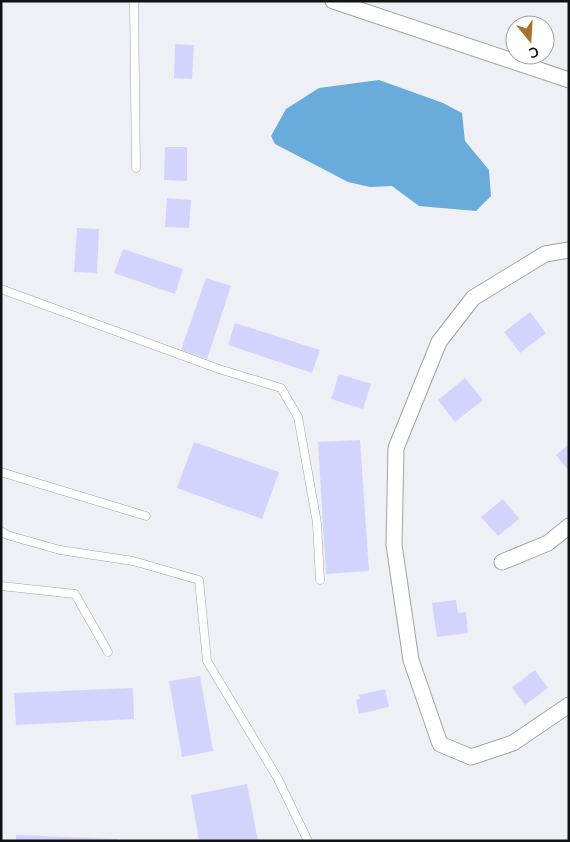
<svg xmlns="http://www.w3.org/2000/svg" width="570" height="842" viewBox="0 0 570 842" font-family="'Nunito Sans',sans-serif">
<rect width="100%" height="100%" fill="#eef0f5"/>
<path fill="#69abda" d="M379,80l64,23 19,10 3,28 24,29 2,26 -15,15 -57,-5 -27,-20 -22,1 -22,-5 -73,-38 -4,-8 15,-27 33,-21z"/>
<g fill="#d3d4fe">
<path d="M175,44l19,1 -2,34 -18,-1z"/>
<path d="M165,147h22v34l-23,-1z"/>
<path d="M167,198l24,2 -2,28 -24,-1z"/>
<path d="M77,228l22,1 -2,44 -23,-1z"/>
<path d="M123,249l60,20 -8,25 -61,-21z"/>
<path d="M206,278l25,8 -24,73 -26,-9z"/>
<path d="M530,312l16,21 -26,20 -16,-21z"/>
<path d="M235,323l85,27 -8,23 -84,-28z"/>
<path d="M339,374l32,10 -8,25 -32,-10z"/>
<path d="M465,378l18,22 -28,22 -17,-22z"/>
<path d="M360,440l9,131 -43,3 -8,-132z"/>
<path d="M194,442l85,30 -17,47 -85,-31z"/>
<path d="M569,444v27l-13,-16z"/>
<path d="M503,499l16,20 -21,17 -17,-19z"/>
<path d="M456,600l2,13 8,-1 2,21 -31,4 -5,-34z"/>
<path d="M535,670l13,18 -23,17 -13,-18z"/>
<path d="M200,676l13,75 -31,6 -13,-76z"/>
<path d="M133,688l1,31 -118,6 -2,-32z"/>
<path d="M385,689l4,18 -30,7 -3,-14 4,-1 -1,-4z"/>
<path d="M247,784l11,57h-59l-8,-46z"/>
<path d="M16,835l102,4v2h-102z"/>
</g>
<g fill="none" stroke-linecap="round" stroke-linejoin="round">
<g stroke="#a0a3a7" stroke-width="9">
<g id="service">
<path d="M134,1l2,167"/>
<path d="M1,289l218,80 62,19 17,29 19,106 3,57"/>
<path d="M1,472l145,44"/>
<path d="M1,531l6,4 53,15 73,11 66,19 8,81 70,116 31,64"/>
<path d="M1,586l74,8 33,58"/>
</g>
</g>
<g stroke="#a0a3a7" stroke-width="17">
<g id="minor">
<path d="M333,1l236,79"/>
<path d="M569,250l-24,4 -72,44 -34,44 -43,106 -2,97 17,115 29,84 31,13 42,-14 56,-38"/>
<path d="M502,562l46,-19 21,-17"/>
</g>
</g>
<use href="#service" stroke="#fff" stroke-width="8"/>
<use href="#minor" stroke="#fff" stroke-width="15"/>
</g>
<rect width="570" height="842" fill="none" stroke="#111214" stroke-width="5"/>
<g transform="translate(530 40) rotate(162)"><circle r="24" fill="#ffffff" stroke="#a0a0a1"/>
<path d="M0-4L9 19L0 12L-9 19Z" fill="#a47529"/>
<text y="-8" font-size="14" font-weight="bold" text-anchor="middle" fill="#111214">С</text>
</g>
</svg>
